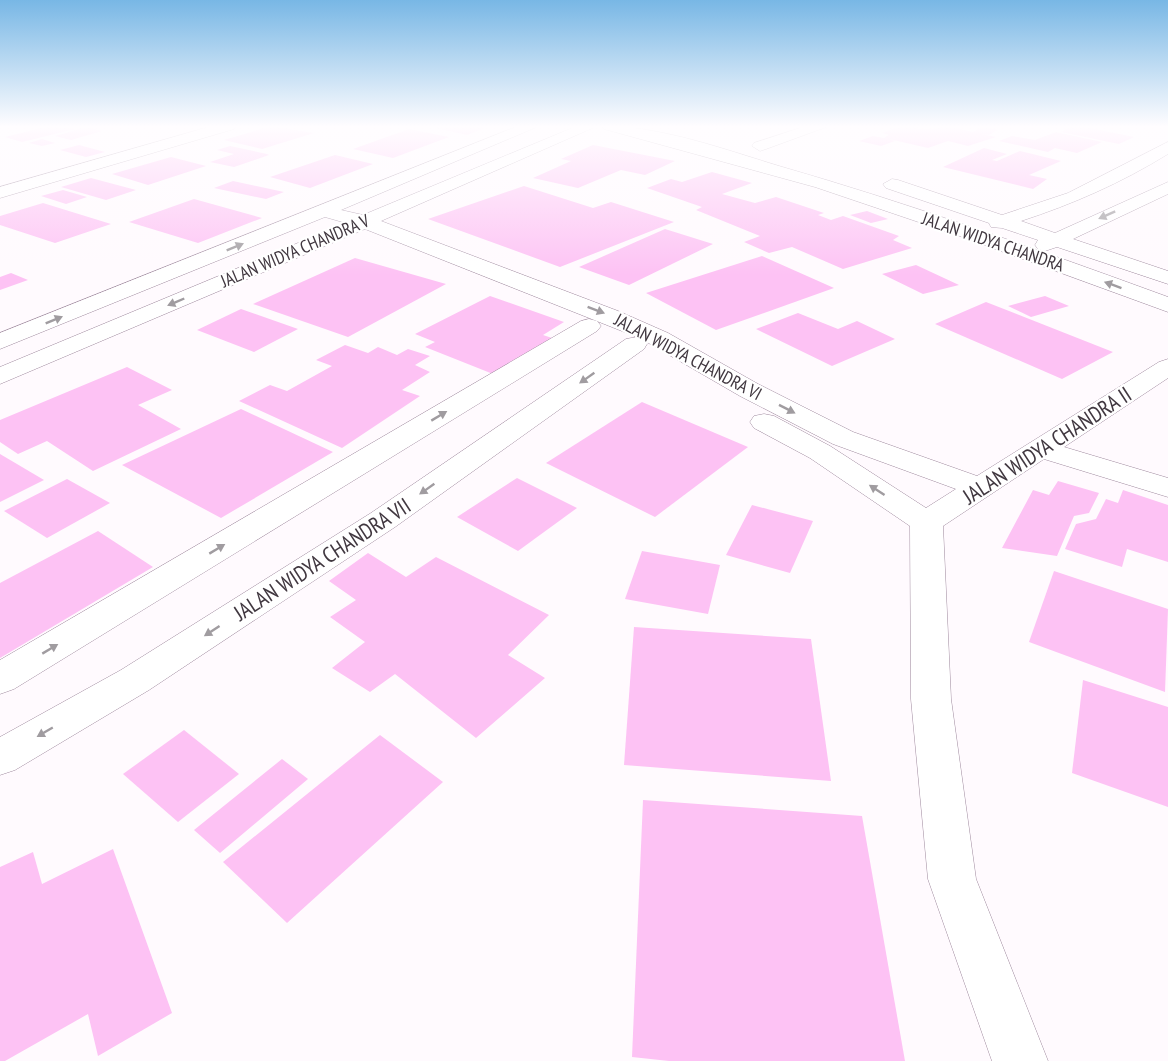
<svg xmlns="http://www.w3.org/2000/svg" width="1168" height="1061" viewBox="0 0 1168 1061" font-family="'PT Sans Narrow',sans-serif">
<rect width="100%" height="100%" fill="#fffafe"/>
<g fill="#fdc2f4">
<path d="M49,126l26,3 -53,13 -17,-5z"/>
<path d="M271,126l43,7 -52,16 -38,-9z"/>
<path d="M427,126h63l-23,9z"/>
<path d="M901,126h22l-7,3h17l12,-3 28,6 9,-5 15,3 -8,5 -7,-1 14,3 -28,9 -20,-5 -20,7 -39,-9 6,2 -14,5 -22,-5 14,-5 11,2 5,-3 -7,-2z"/>
<path d="M1073,126h8l53,11 -15,7 -58,-12z"/>
<path d="M86,127l16,4 -31,9 -16,-4z"/>
<path d="M409,129l40,8 -56,21 -40,-9z"/>
<path d="M1056,132l46,10 -25,11 -22,-5 -7,4 -49,-11 13,-5 23,4z"/>
<path d="M42,139l13,4 -13,3 -13,-3z"/>
<path d="M79,145l26,7 -19,5 -26,-7z"/>
<path d="M593,145l82,16 -30,14 -24,-5 -43,18 -45,-10 38,-17 -10,-2z"/>
<path d="M230,146l37,8 2,1 -35,12 -24,-5 24,-8 -17,-4z"/>
<path d="M984,148l23,6 -15,6 5,1 23,-10 41,10 -32,14 18,4 -14,10 -90,-22z"/>
<path d="M335,155l38,9 -63,24 -40,-11z"/>
<path d="M171,157l35,9 -58,19 -36,-11z"/>
<path d="M712,172l40,11 -30,11 33,9 21,-6 48,16 -6,2 13,5 12,-4 56,20 -6,4 19,8 -69,21 -51,-22 -23,6 -25,-11 16,-6 -64,-26 6,-3 -55,-19 24,-9 11,3z"/>
<path d="M91,178l45,12 -30,10 -45,-13z"/>
<path d="M233,181l51,11 -18,7 -52,-11z"/>
<path d="M524,186l69,22 18,-6 63,20 -114,45 -132,-48z"/>
<path d="M63,190l24,7 -21,7 -25,-8z"/>
<path d="M194,199l68,19 -64,25 -69,-21z"/>
<path d="M43,203l68,21 -56,19 -55,-18v-9z"/>
<path d="M867,211l21,8 -17,4 -21,-8z"/>
<path d="M665,229l48,15 -84,41 -50,-18z"/>
<path d="M762,256l72,32 -118,42 -70,-37z"/>
<path d="M355,258l91,26 -98,53 -95,-33z"/>
<path d="M916,265l43,20 -36,9 -41,-20z"/>
<path d="M11,273l17,7 -28,10v-13z"/>
<path d="M490,296l74,26 -21,13 12,4 -62,35 -68,-27 10,-5 -20,-8z"/>
<path d="M1045,296l24,10 -38,11 -23,-11z"/>
<path d="M986,302l127,50 -51,27 -127,-55z"/>
<path d="M241,309l57,20 -44,23 -57,-22z"/>
<path d="M798,313l40,16 19,-8 38,18 -63,27 -76,-37z"/>
<path d="M345,345l23,8 10,-6 19,8 11,-6 22,7 -15,9 15,7 -28,18 18,6 -78,52 -103,-47 31,-16 17,6 45,-25 -16,-6z"/>
<path d="M127,367l45,23 -34,15 43,24 -88,42 -46,-30 -29,13 -18,-12v-22z"/>
<path d="M642,402l106,45 -93,70 -109,-54z"/>
<path d="M241,409l92,43 -112,66 -99,-53z"/>
<path d="M0,454l44,26 -44,22z"/>
<path d="M517,478l60,30 -59,43 -61,-34z"/>
<path d="M67,479l43,24 -63,35 -43,-27z"/>
<path d="M1058,481l41,12 -10,20 -15,3 -17,40 -55,-8 31,-58 16,5z"/>
<path d="M1123,490l45,15v57l-41,-13 -5,18 -57,-18 11,-25 20,-5 10,-20 12,4z"/>
<path d="M752,505l61,16 -23,52 -64,-18z"/>
<path d="M98,531l55,36 -153,91v-75z"/>
<path d="M642,551l78,14 -12,49 -83,-15z"/>
<path d="M368,553l38,24 30,-20 113,58 -41,40 37,23 -69,60 -81,-64 -25,18 -38,-24 33,-26 -35,-25 26,-17 -27,-19z"/>
<path d="M1054,571l114,38 -3,83 -136,-50z"/>
<path d="M634,627l177,12 20,142 -207,-16z"/>
<path d="M1083,680l85,27v100l-96,-34z"/>
<path d="M184,730l55,44 -61,48 -55,-48z"/>
<path d="M380,735l63,47 -156,141 -64,-61z"/>
<path d="M282,759l26,20 -88,74 -26,-23z"/>
<path d="M643,800l219,16 43,245h-236l-37,-4z"/>
<path d="M113,849l59,164 -74,43 -10,-42 -83,47h-5v-194l33,-15 9,32z"/>
</g>
<g fill="none" stroke-linecap="round" stroke-linejoin="round">
<g stroke="#9f8a9e" stroke-width="1">
<g id="minor">
<path d="M212,126h24l-2,3 -234,69v-11z"/>
<path d="M518,126h21l-198,84 22,5 214,-89h20l-216,95 237,90 50,22 90,51 95,48 124,44 182,-114 9,-3v19l-104,69 104,31v19l-124,-38 -101,67 8,173 25,180 72,182h-56l-64,-182 -17,-180 -1,-173 -100,-68 -56,-30 -4,-6 4,-6 10,-2 10,2 56,30 96,62 30,-19 -123,-45 -93,-48 -95,-55 2,3 -3,5 -249,178 -246,163 -134,80 -15,5v-38l121,-67 250,-157 255,-174 11,-2 -272,-108 -365,155v-17l346,-144 -21,-6 -325,132v-16z"/>
<path d="M602,126c59,0 121,23 177,40 132,38 260,84 389,131v15l-214,-78 -139,-47 -211,-58z"/>
<path d="M806,126h23l-63,23 -6,2 -8,-5 2,-3z"/>
<path d="M1168,142v12c-47,29 -95,50 -147,67l34,12 113,-51v12l-95,45 95,32v13l-111,-37 -12,4 -7,-2 -3,-4 3,-5 -36,-12 -11,-1 -2,-4 -103,-35 -3,-4 9,-5 6,1 104,35 66,-22z"/>
<path d="M589,319l8,2 4,5 -4,5 -583,358 -14,5v-34l581,-339z"/>
</g>
</g>
<use href="#minor" fill="#fff" fill-rule="evenodd"/>
</g>
<defs><path id="oneway-solid" d="M-6-.8H1V-3.2L6.5 0L1 3.2V.8H-6Z" transform="scale(1.5)"/></defs>
<g fill="#a09ca0">
<use href="#oneway-solid" transform="translate(1107 215) rotate(156)"/>
<use href="#oneway-solid" transform="translate(235 247) rotate(-22)"/>
<use href="#oneway-solid" transform="translate(1113 285) rotate(-160)"/>
<use href="#oneway-solid" transform="translate(176 302) rotate(157)"/>
<use href="#oneway-solid" transform="translate(596 310) rotate(21)"/>
<use href="#oneway-solid" transform="translate(54 320) rotate(-22)"/>
<use href="#oneway-solid" transform="translate(587 378) rotate(145)"/>
<use href="#oneway-solid" transform="translate(787 409) rotate(27)"/>
<use href="#oneway-solid" transform="translate(439 416) rotate(-31)"/>
<use href="#oneway-solid" transform="translate(427 489) rotate(145)"/>
<use href="#oneway-solid" transform="translate(877 490) rotate(-147)"/>
<use href="#oneway-solid" transform="translate(217 549) rotate(-31)"/>
<use href="#oneway-solid" transform="translate(212 631) rotate(147)"/>
<use href="#oneway-solid" transform="translate(50 649) rotate(-31)"/>
<use href="#oneway-solid" transform="translate(45 732) rotate(150)"/>
</g>
<linearGradient id="sky" x2="0" y2="1"><stop stop-color="#78b7e5"/><stop offset="0.46" stop-color="#fffdff"/><stop offset="1" stop-color="#fffdff" stop-opacity="0"/></linearGradient>
<rect width="1168" height="275" fill="url(#sky)"/>
<g text-anchor="middle" stroke-width="4.5" stroke-linejoin="round" paint-order="stroke">
<g font-size="18" fill="#413840" stroke="#fff">
<text transform="translate(993 242) rotate(19)" y="6">JALAN WIDYA CHANDRA</text>
<text transform="translate(295 251) rotate(-23)" y="6">JALAN WIDYA CHANDRA V</text>
<text transform="translate(688 357) rotate(28)" y="6">JALAN WIDYA CHANDRA VI</text>
</g>
<g font-size="22" fill="#413840" stroke="#fff">
<text transform="translate(1047 445) rotate(-33)" y="8">JALAN WIDYA CHANDRA II</text>
<text transform="translate(322 559) rotate(-33)" y="8">JALAN WIDYA CHANDRA VII</text>
</g>
</g>
</svg>
